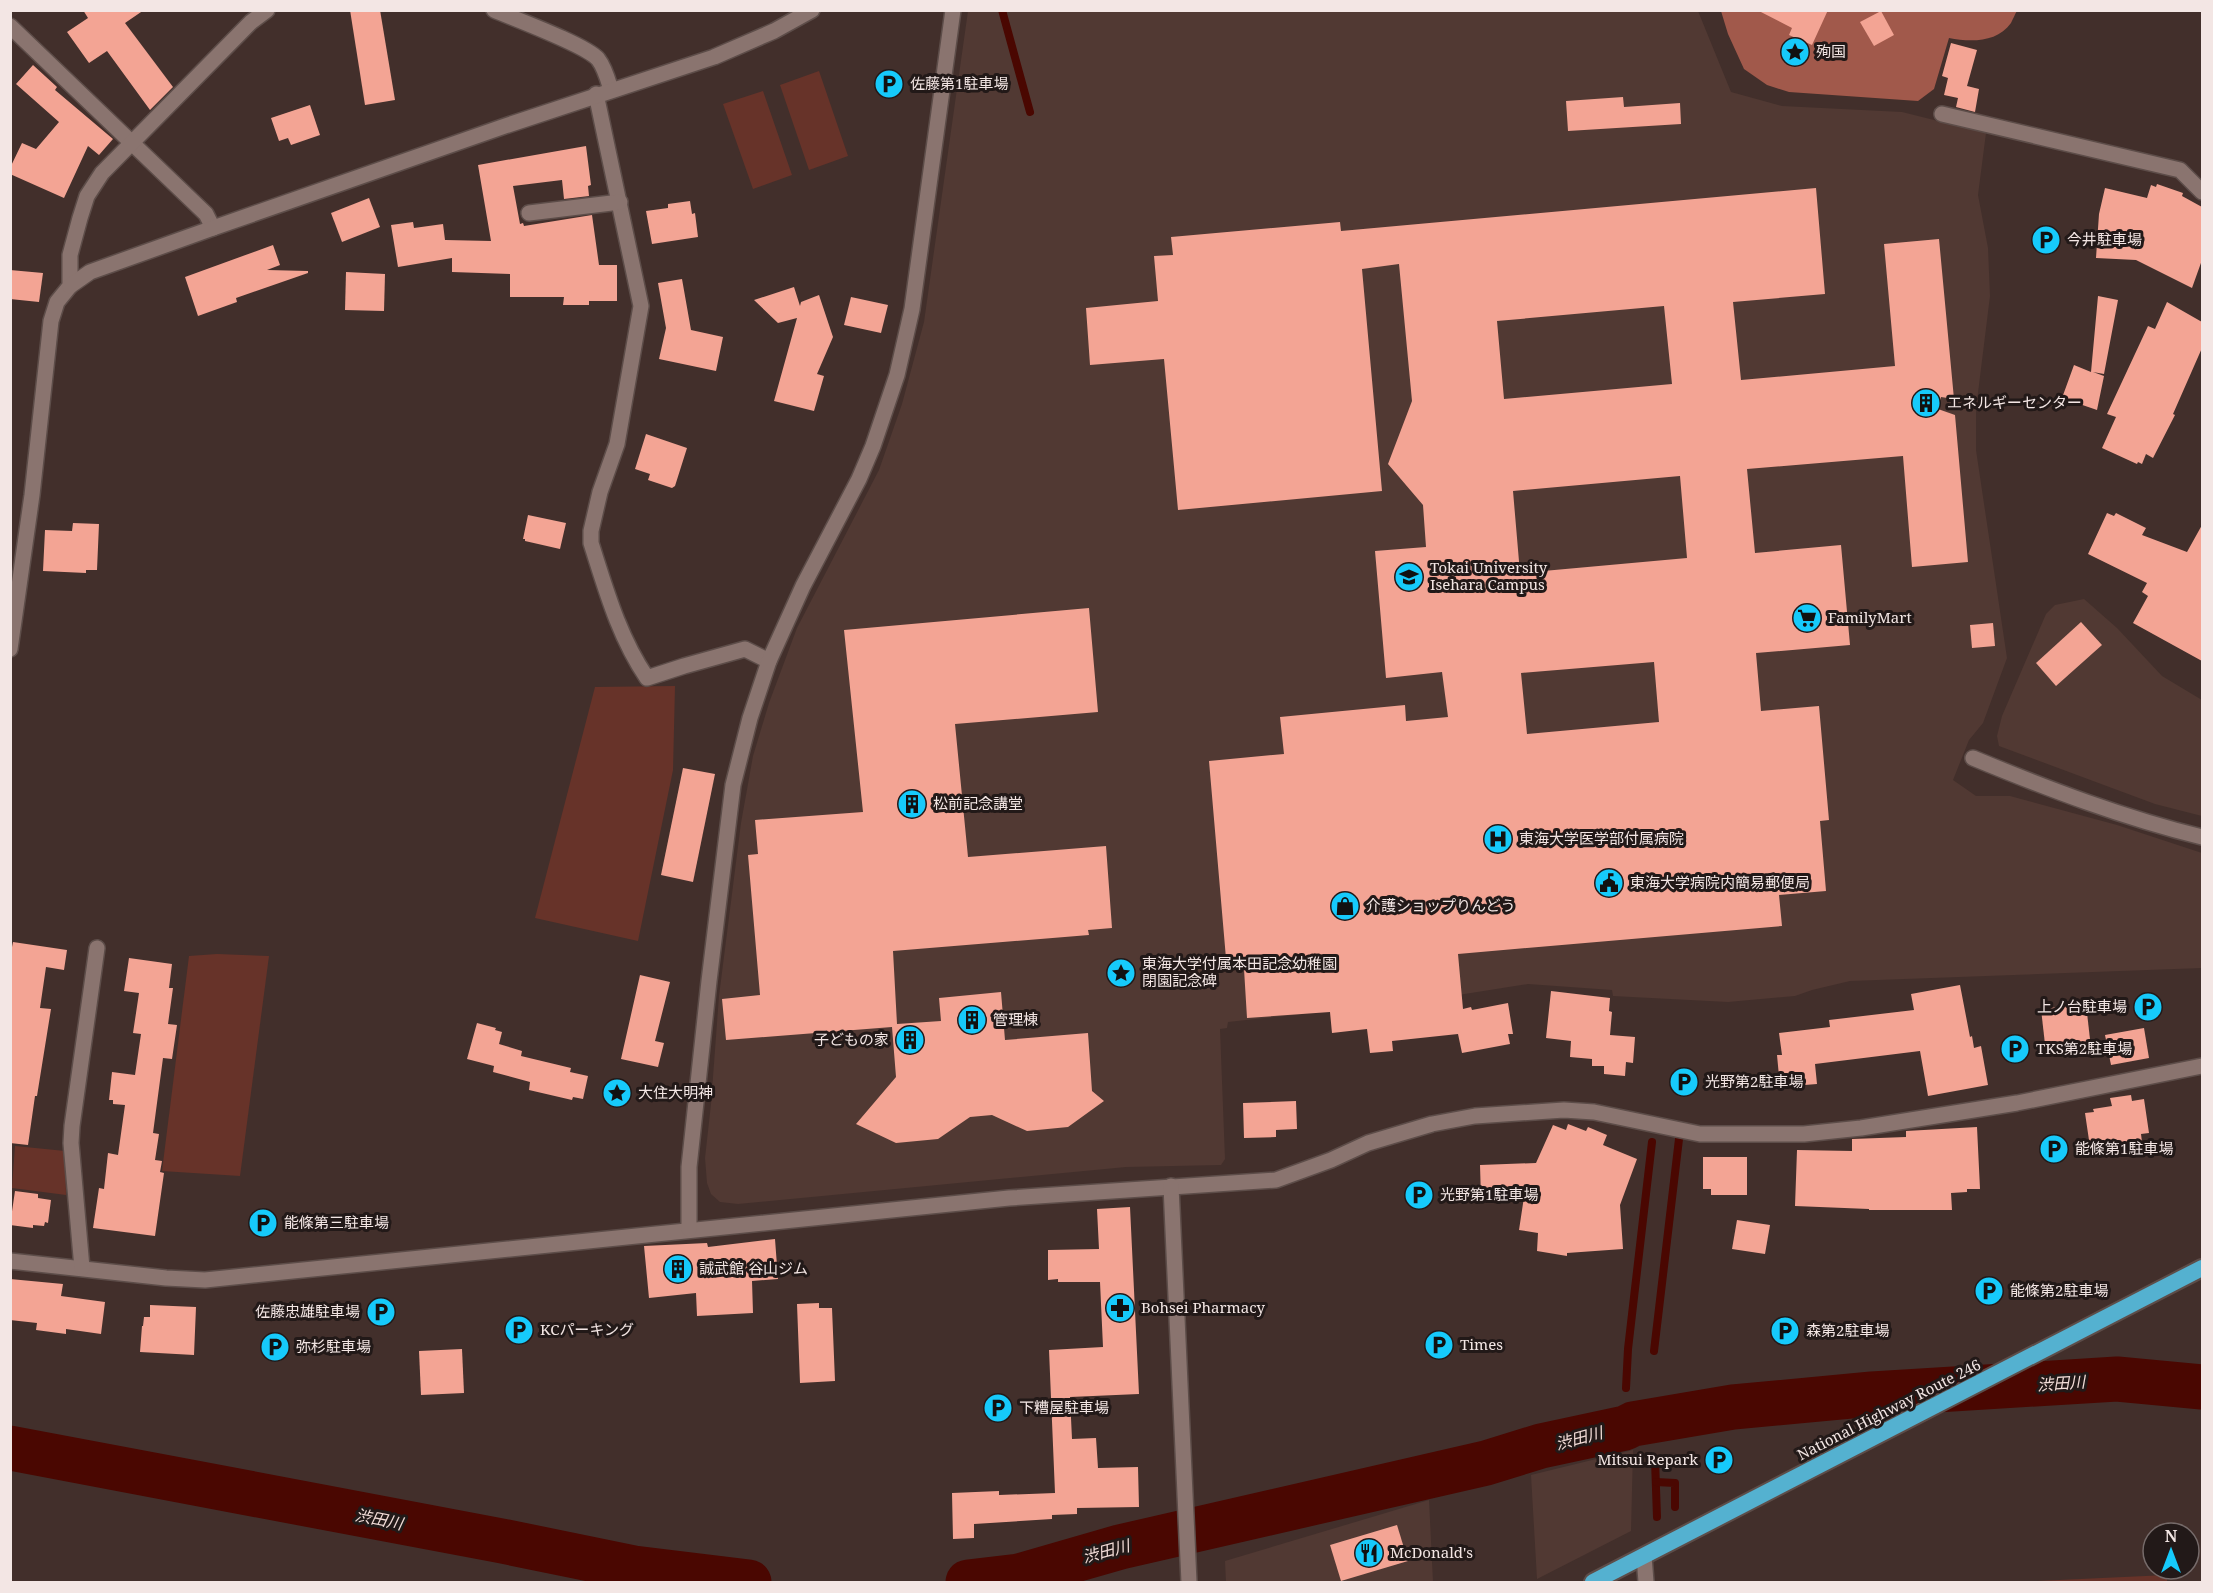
<svg xmlns="http://www.w3.org/2000/svg" width="2213" height="1593" viewBox="0 0 2213 1593" font-family="'Noto Serif','Noto Sans JP',serif">
<rect width="100%" height="100%" fill="#422f2b"/>
<g fill="#513933">
<path d="M968,11h730l33,81 51,14 120,6 84,21 -8,62 10,53 2,48 -14,113v41l31,208 -24,65 -14,17 -16,40 23,16h34l107,29 85,28v115l-352,13 -38,9 -17,6 -67,6 -115,-6 -1,-6 -84,-6 -76,12 -147,16 -1,2 -76,8 -1,6 -7,1 5,130 -4,6 -95,2 -388,37 -18,-2 -9,-8 -4,-11 -2,-25 6,-54 8,-108 22,-173 12,-67 16,-53 28,-75 82,-158 23,-66 22,-82z"/>
<path d="M2084,599l33,29 45,48 40,24v116l-47,-12 -156,-58 -2,-10 5,-20 44,-102 9,-9z"/>
<path d="M1633,1450l-2,81 -94,48 -6,-104z"/>
<path d="M1429,1500l4,82h-207l-1,-21z"/>
</g>
<g fill="#673329">
<path d="M819,71l29,85 -39,14 -29,-85z"/>
<path d="M763,91l29,84 -39,14 -30,-85z"/>
<path d="M675,686l-2,84 -35,171 -103,-23 60,-231z"/>
<path d="M217,954l52,2 -29,220 -78,-5 27,-215z"/>
<path d="M15,1146l50,5 1,44 -54,-7z"/>
<path d="M2167,1575v7h-153z"/>
</g>
<path fill="#a1594b" d="M1721,11h296c-2,3 -4,8 -6,12 -14,20 -41,19 -62,15l-15,51 -16,12 -129,-9 -22,-7 -23,-16 -16,-35z"/>
<g fill="none" stroke-linecap="round" stroke-linejoin="round">
<g stroke="#4a0701" stroke-width="8">
<path d="M1002,10l28,102"/>
<path d="M1654,1351l25,-212"/>
<path d="M1626,1388l2,-39 24,-207"/>
<path d="M1627,1407l6,17"/>
<path d="M1655,1460l2,57"/>
<path d="M1656,1482l19,1v24"/>
</g>
<g stroke="#4a0701" stroke-width="45">
<path d="M10,1448l492,93 132,27 115,14"/>
<path d="M968,1582l51,-6 101,-29 366,-84 55,-17 84,-18 8,-4 100,-17 139,-13 245,-15 85,8"/>
</g>
</g>
<g fill="#f3a494" fill-rule="evenodd">
<path d="M83,10h61l-19,13 48,64 -23,23 -43,-59 -18,12 -22,-31 21,-14z"/>
<path d="M350,10h30l15,90 -30,5z"/>
<path d="M1757,10h71l-16,35 -23,-10 3,-7z"/>
<path d="M1881,11l13,24 -20,11 -14,-24z"/>
<path d="M1951,43l26,7 -10,36 12,3 -4,23 -19,-5 2,-9 -14,-3 4,-17 -6,-2z"/>
<path d="M33,65l24,22 -2,3 58,49 -14,16 -11,-9 -24,52 -54,-24v-6l12,-25 14,6 23,-27 -43,-38z"/>
<path d="M1623,97l1,10 56,-4 1,21 -113,7 -2,-30z"/>
<path d="M310,105l10,30 -29,10 -3,-7 -9,3 -8,-23z"/>
<path d="M586,146l5,39 -3,1 1,10 -25,3 -2,-19 -49,6 7,38 3,-1 1,3 68,-11 7,50h18v36h-28v4h-26l1,-8h-54v-23l-58,-2v-14l-54,9 -7,-42 22,-3 1,6 29,-4 2,16 46,1 -13,-76z"/>
<path d="M2157,184l26,9 -1,3 20,11v53l-10,28 -56,-28 -40,-2 3,-44 6,-26 42,10 4,-13 5,2z"/>
<path d="M1816,188l9,106 -92,8 8,78 154,-14 -11,-122 55,-5 15,160 -13,-2 -3,12 17,6 13,147 -56,5 -9,-111 -156,13 8,84 86,-8 9,100 -94,8 5,58 58,-5 10,114 -9,1 6,70 -47,4 3,31 -324,28 5,55 8,-2 1,3 36,-7 5,31h-5l2,10 -48,9 -4,-19 -66,7 1,10 -23,2 -3,-24 -35,4 -2,-21 -83,6 -3,-49 -17,1 -18,-209 75,-7 -4,-37 125,-12 1,16 42,-4 -6,-45 -56,6 -11,-127 51,-4 -3,-42 -35,-41 24,-63 -13,-137 -37,5 20,222 -204,19 -14,-151 -74,6 -4,-57 72,-7 -4,-45 19,-1 -2,-18 169,-15 1,9zM1664,306l8,78 -168,15 -7,-78zM1680,476l7,82 -167,15 -7,-82zM1654,662l5,60 -132,12 -6,-61z"/>
<path d="M369,198l11,29 -38,15 -11,-29z"/>
<path d="M690,201l2,13 3,-1 3,24 -46,7 -6,-33 22,-3v-4z"/>
<path d="M273,245l7,20 -13,5 41,1v2l-72,25 1,4 -39,14 -13,-39z"/>
<path d="M10,270l33,3 -4,29 -29,-3z"/>
<path d="M346,272l39,2 -1,37 -39,-1z"/>
<path d="M682,279l9,51 32,7 -7,34 -57,-12 7,-31 -8,-45z"/>
<path d="M794,287l6,19 1,-4 18,-7 14,42 -16,37 7,2 -10,35 -40,-10 23,-83 -19,5 -24,-23z"/>
<path d="M2098,296l20,4 -14,74 -11,-2 11,4 -7,34 -35,-12 12,-33 17,7z"/>
<path d="M851,297l37,8 -7,28 -37,-8z"/>
<path d="M2167,302l35,20v26l-29,66 2,1 -22,43 -7,-4 -4,10 -4,-2 -1,2 -35,-16 14,-31 -9,-3 41,-88 7,3z"/>
<path d="M646,434l41,14 -12,38 -3,2 -24,-8 2,-6 -15,-5z"/>
<path d="M2107,513l7,3 2,-3 30,15 -4,7 45,17 15,-27v136l-69,-38 15,-27 -6,-4 5,-9 -59,-29z"/>
<path d="M528,515l38,8 -6,26 -35,-8v-2h-2z"/>
<path d="M73,523l26,1 -2,46h-11v3l-43,-2 2,-41 27,1z"/>
<path d="M1089,608l9,104 -143,12 13,133 138,-11 6,82 -24,2 1,5 -196,16 4,73 44,-3 -2,-23 62,-6 4,48 83,-7 4,58 12,10 -36,26 -41,4 -35,-16 -22,2 -32,22 -42,4 -40,-19 40,-47 -4,-50 -166,13 -4,-41 38,-4 -12,-140 10,-1 -3,-34 108,-8 -19,-182z"/>
<path d="M2081,622l21,23 -46,41 -20,-23z"/>
<path d="M1993,623l2,23 -23,2 -2,-23z"/>
<path d="M683,768l32,6 -22,108 -32,-7z"/>
<path d="M13,942l54,8 -3,20 -18,-3 -6,41 11,1 -14,87h-2l-7,49 -18,-2v-186z"/>
<path d="M129,958l43,6 -3,24h4l-5,36 9,1 -5,34 -9,-1 -10,75 6,1 -4,26 7,1 -2,11 4,1 -9,63 -62,-8 6,-40 5,1 4,-36 10,2 7,-50 -12,-1v-4h-4l3,-28 23,3 6,-41 -8,-1 6,-40 -15,-2z"/>
<path d="M640,975l30,7 -15,59 9,2 -6,24 -37,-8z"/>
<path d="M1960,985l10,52 2,-1 2,12 7,-2 7,39 -60,11 -8,-45 -105,13 2,20 -37,3 -3,-32h5l-3,-22 51,-6 -1,-7 85,-10 -3,-16z"/>
<path d="M1551,991l59,7 -1,13 3,1 -2,23 25,2 -2,26 -7,-1 -1,14 -21,-2v-8h-12v-7l-22,-2 1,-16 -25,-3z"/>
<path d="M2086,1004l5,44 -45,5 -5,-44z"/>
<path d="M477,1023l19,5 -1,2 7,2 -3,12 23,7 -1,5 50,12 -1,4 18,4 -5,23 -10,-2 -1,3 -43,-10 1,-8 -37,-10 1,-6 -27,-7z"/>
<path d="M2144,1028l5,30 -38,7 -6,-30z"/>
<path d="M2131,1095l1,6 12,-2 5,34 -8,1 1,8 -43,7v-3l-9,1 -5,-34 9,-1 -1,-3 19,-3 -2,-8z"/>
<path d="M1296,1101l1,28 -21,1v7l-32,1 -1,-35z"/>
<path d="M1568,1124l18,7 2,-4 19,8 -4,10 34,14 -17,46 3,44 -56,4v3l-30,-5 1,-18 -19,-3 5,-33 -43,1 -1,-33 56,-2 17,-38 13,5z"/>
<path d="M1977,1127l3,62h-13v3l-16,1 1,17h-83v-1l-74,-3 2,-56 55,1v-12l54,-2v-6z"/>
<path d="M1703,1157h44v38h-36v-6h-8z"/>
<path d="M15,1191l23,3v4l13,2 -3,23 -3,-1 -1,4 -11,-1v3l-23,-3z"/>
<path d="M1130,1207l9,187 -69,3 2,42 24,-1 2,30 40,-1 1,40 -62,1v6l-25,1v4l-78,5v14l-21,1 -1,-46 47,-2v4l56,-2 -6,-143 54,-3 -3,-65h-42v-3l-10,1v-30l51,-1 -2,-40z"/>
<path d="M1737,1220l33,5 -5,29 -33,-5z"/>
<path d="M775,1239l3,40 -26,2 1,32 -56,3 -1,-23 -47,5 -5,-52 63,-3 1,4z"/>
<path d="M10,1279l53,5 -2,12 44,6 -4,32 -35,-5v5l-30,-4 1,-7 -27,-3z"/>
<path d="M819,1303v5h13l3,73 -35,2 -3,-79z"/>
<path d="M150,1305l46,2 -2,48 -54,-3 2,-26h1l1,-9h6z"/>
<path d="M462,1349l2,44 -43,2 -2,-44z"/>
<path d="M1397,1525l11,36 -67,20 -11,-36z"/>
</g>
<g fill="none" stroke-linecap="round" stroke-linejoin="round">
<g stroke="#5d4d49" stroke-width="18">
<g id="minor">
<path d="M494,10c21,9 92,35 104,49 7,9 10,21 13,31"/>
<path d="M10,26l196,188 7,14"/>
<path d="M596,94l45,212 -24,138 -17,48 -9,39v12c15,47 28,94 56,135l37,-12 61,-17 24,12"/>
<path d="M1942,114l238,56 22,22"/>
<path d="M529,213l91,-11"/>
<path d="M10,649l22,-154 19,-174 6,-19 13,-16v-31l10,-37 7,-22 15,-23 149,-151 16,-12"/>
<path d="M10,1261l156,17 39,2 804,-82 267,-18 55,-20 37,-17 64,-19 43,-8 89,-6 30,2 106,22h104l57,-6 156,-25 185,-37"/>
<path d="M82,1268l-11,-125 1,-17 25,-178"/>
<path d="M1644,1556l2,26"/>
</g>
</g>
<g stroke="#5d4d49" stroke-width="18">
<g id="tertiary">
<path d="M70,286l20,-14 123,-44 292,-102 209,-69 60,-26 38,-21"/>
<path d="M1973,758c75,31 151,60 229,79"/>
<path d="M1171,1186l18,396"/>
<path d="M689,1229v-62l20,-186 24,-196 17,-67 19,-57 34,-75 56,-107 14,-33 24,-71 15,-66 41,-299"/>
</g>
</g>
<g stroke="#5d4d49" stroke-width="20">
<path id="trunk" d="M1593,1582l609,-314"/>
</g>
<use href="#minor" stroke="#8a746f" stroke-width="15"/>
<use href="#tertiary" stroke="#8a746f" stroke-width="15"/>
<use href="#trunk" stroke="#54b1d0" stroke-width="16"/>
</g>
<defs>
<g id="sight-disc" transform="scale(1.5)"><circle r="9.5" fill="#16cafb" stroke="#221918"/><path d="M0-6L1.8-2.2L6-1.7L2.9 1.2L3.7 5.4L0 3.3L-3.7 5.4L-2.9 1.2L-6-1.7L-1.8-2.2Z" fill="#111"/></g>
<g id="parking-disc" transform="scale(1.5)"><circle r="9.5" fill="#16cafb" stroke="#221918"/><path d="M-3.5-5.5H1a3.5 3.5 0 0 1 0 7H-1V5.5H-3.5ZM-1-3.4V-.6H.8a1.4 1.4 0 0 0 0-2.8Z" fill="#111"/></g>
<g id="building-disc" transform="scale(1.5)"><circle r="9.5" fill="#16cafb" stroke="#221918"/><path d="M-4-6H4V6H1V3H-1V6H-4ZM-2.5-4.3h1.7v1.8h-1.7ZM.8-4.3h1.7v1.8H.8ZM-2.5-1h1.7V.8h-1.7ZM.8-1h1.7V.8H.8Z" fill="#111"/></g>
<g id="university-disc" transform="scale(1.5)"><circle r="9.5" fill="#16cafb" stroke="#221918"/><path d="M0-5L7-2L0 1L-7-2ZM-4 1L0 2.5L4 1V4Q0 6-4 4Z" fill="#111"/></g>
<g id="supermarket-disc" transform="scale(1.5)"><circle r="9.5" fill="#16cafb" stroke="#221918"/><path d="M-6-5.5h2.5l.6 2H6L4.5 2H-2.5L-4.4-4H-6ZM-1.5 3.2a1.3 1.3 0 1 0 .1 0ZM3 3.2a1.3 1.3 0 1 0 .1 0Z" fill="#111"/></g>
<g id="hospital-disc" transform="scale(1.5)"><circle r="9.5" fill="#16cafb" stroke="#221918"/><path d="M-5-5h3v3.5h4V-5h3V5h-3V1.5h-4V5h-3Z" fill="#111"/></g>
<g id="civic-disc" transform="scale(1.5)"><circle r="9.5" fill="#16cafb" stroke="#221918"/><path d="M-.6-6.5H3V-4.5H.6V-3L4-1V1h2V6H-6V1h2V-1L-.6-3ZM-1.2 2.5V6h2.4V2.5Z" fill="#111"/></g>
<g id="shop-disc" transform="scale(1.5)"><circle r="9.5" fill="#16cafb" stroke="#221918"/><path d="M-5-2.5h2.3a2.7 3.5 0 0 1 5.4 0H5L5.5 6h-11ZM-1.5-2.5h3a1.5 2.3 0 0 0-3 0Z" fill="#111"/></g>
<g id="pharmacy-disc" transform="scale(1.5)"><circle r="9.5" fill="#16cafb" stroke="#221918"/><path d="M-2-6h4v4h4v4h-4v4h-4v-4h-4v-4h4Z" fill="#111"/></g>
<g id="restaurant-disc" transform="scale(1.5)"><circle r="9.5" fill="#16cafb" stroke="#221918"/><path d="M-5-6h1v4h1v-4h1v4h1v-4h1v5L-1.5 .5V6h-2V.5L-5-1ZM5-6V6H3V1.5H1.5Q1.5-4 5-6Z" fill="#111"/></g>
</defs>
<g fill-rule="evenodd">
<use href="#sight-disc" x="1795" y="52"/>
<use href="#parking-disc" x="889" y="84"/>
<use href="#parking-disc" x="2046" y="240"/>
<use href="#building-disc" x="1926" y="403"/>
<use href="#university-disc" x="1409" y="577"/>
<use href="#supermarket-disc" x="1807" y="618"/>
<use href="#building-disc" x="912" y="804"/>
<use href="#hospital-disc" x="1498" y="839"/>
<use href="#civic-disc" x="1609" y="883"/>
<use href="#shop-disc" x="1345" y="906"/>
<use href="#sight-disc" x="1121" y="973"/>
<use href="#parking-disc" x="2148" y="1007"/>
<use href="#building-disc" x="972" y="1020"/>
<use href="#building-disc" x="910" y="1040"/>
<use href="#parking-disc" x="2015" y="1049"/>
<use href="#parking-disc" x="1684" y="1082"/>
<use href="#sight-disc" x="617" y="1093"/>
<use href="#parking-disc" x="2054" y="1149"/>
<use href="#parking-disc" x="1419" y="1195"/>
<use href="#parking-disc" x="263" y="1223"/>
<use href="#building-disc" x="678" y="1269"/>
<use href="#parking-disc" x="1989" y="1291"/>
<use href="#pharmacy-disc" x="1120" y="1308"/>
<use href="#parking-disc" x="381" y="1312"/>
<use href="#parking-disc" x="519" y="1330"/>
<use href="#parking-disc" x="1785" y="1331"/>
<use href="#parking-disc" x="1439" y="1345"/>
<use href="#parking-disc" x="275" y="1347"/>
<use href="#parking-disc" x="998" y="1408"/>
<use href="#parking-disc" x="1719" y="1460"/>
<use href="#restaurant-disc" x="1369" y="1553"/>
</g>
<g text-anchor="middle" stroke-width="6" stroke-linejoin="round" paint-order="stroke">
<g font-size="15" fill="#f3e6e4" stroke="#221918" text-anchor="start">
<text x="1816" y="57">殉国</text>
<text x="910" y="89">佐藤第1駐車場</text>
<text x="2067" y="245">今井駐車場</text>
<text x="1947" y="408">エネルギーセンター</text>
<text x="1430" y="573">Tokai University<tspan x="1430" dy="17">Isehara Campus</tspan></text>
<text x="1828" y="623">FamilyMart</text>
<text x="933" y="809">松前記念講堂</text>
<text x="1519" y="844">東海大学医学部付属病院</text>
<text x="1630" y="888">東海大学病院内簡易郵便局</text>
<text x="1366" y="911">介護ショップりんどう</text>
<text x="1142" y="969">東海大学付属本田記念幼稚園<tspan x="1142" dy="17">閉園記念碑</tspan></text>
<text x="2127" y="1012" text-anchor="end">上ノ台駐車場</text>
<text x="993" y="1025">管理棟</text>
<text x="889" y="1045" text-anchor="end">子どもの家</text>
<text x="2036" y="1054">TKS第2駐車場</text>
<text x="1705" y="1087">光野第2駐車場</text>
<text x="638" y="1098">大住大明神</text>
<text x="2075" y="1154">能條第1駐車場</text>
<text x="1440" y="1200">光野第1駐車場</text>
<text x="284" y="1228">能條第三駐車場</text>
<text x="699" y="1274">誠武館 谷山ジム</text>
<text x="2010" y="1296">能條第2駐車場</text>
<text x="1141" y="1313">Bohsei Pharmacy</text>
<text x="360" y="1317" text-anchor="end">佐藤忠雄駐車場</text>
<text x="540" y="1335">KCパーキング</text>
<text x="1806" y="1336">森第2駐車場</text>
<text x="1460" y="1350">Times</text>
<text x="296" y="1352">弥杉駐車場</text>
<text x="1019" y="1413">下糟屋駐車場</text>
<text x="1698" y="1465" text-anchor="end">Mitsui Repark</text>
<text x="1390" y="1558">McDonald's</text>
</g>
<g font-size="15" fill="#f3e6e4" stroke="#221918">
<text transform="translate(1889 1410) rotate(-27)" y="5">National Highway Route 246</text>
</g>
<g font-size="16" font-style="italic" fill="#f3ddd8" stroke="#221918">
<text transform="translate(2061 1383) rotate(-4)" y="6">渋田川</text>
<text transform="translate(1579 1438) rotate(-15)" y="6">渋田川</text>
<text transform="translate(379 1519) rotate(11)" y="6">渋田川</text>
<text transform="translate(1106 1551) rotate(-15)" y="6">渋田川</text>
</g>
</g>
<rect width="2213" height="1593" fill="none" stroke="#f3e6e4" stroke-width="24"/>
<g transform="translate(2171 1551)"><circle r="28" fill="#221918" stroke="#766b6a" stroke-width="1.5"/>
<path d="M0-4.5L10 22L0 15L-10 22Z" fill="#16cafb"/>
<text y="-9" font-size="16" font-weight="bold" text-anchor="middle" fill="#f3e6e4">N</text>
</g>
</svg>
